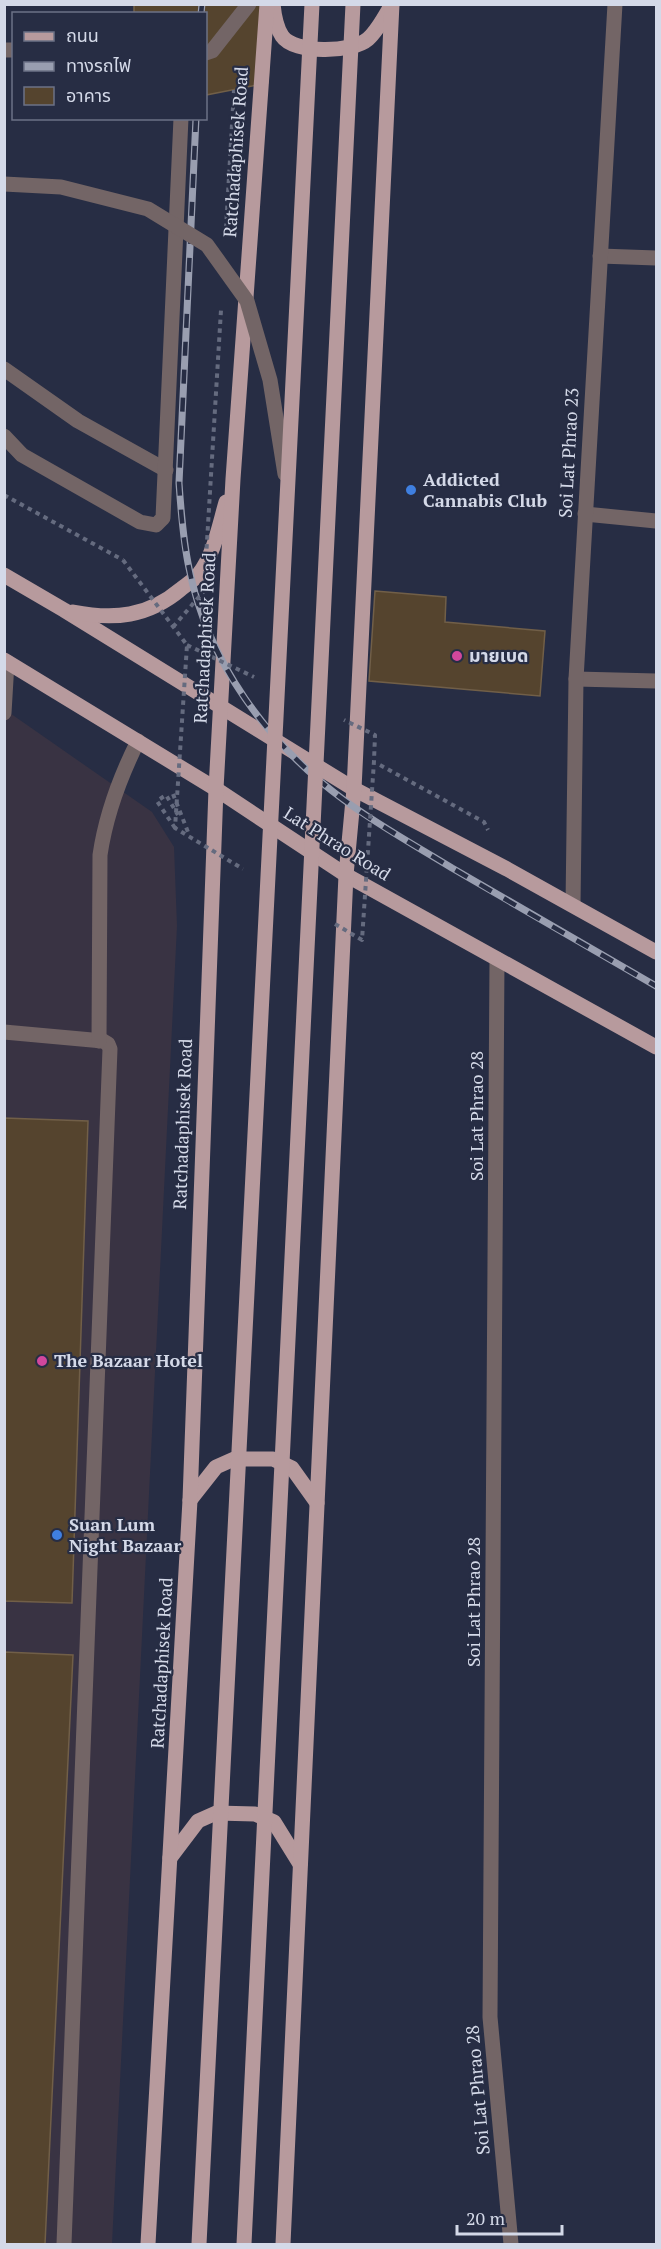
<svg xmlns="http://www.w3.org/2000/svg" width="661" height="2249" viewBox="0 0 661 2249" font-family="'PT Serif','Noto Sans Thai',serif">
<rect width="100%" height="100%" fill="#272d44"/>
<path fill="#393343" d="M4,709l148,103 22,35 3,79 -65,1318h-107z"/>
<g fill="#55442e" stroke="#715f48" stroke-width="1.5">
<path d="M134,4h138l-4,79 -62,12v-81h-72z"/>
<path d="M375,591l71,6 -1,25 100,9 -5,65 -171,-15z"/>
<path d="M4,1118l84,3 -16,482 -68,-2z"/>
<path d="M4,1652l69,3 -28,589h-41z"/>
</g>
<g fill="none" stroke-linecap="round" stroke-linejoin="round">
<g stroke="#656b7f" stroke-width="4" stroke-dasharray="4.5 4.5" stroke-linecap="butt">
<path d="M4,495l119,65"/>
<path d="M380,765l104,57 4,8"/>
<path d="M173,794l15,38"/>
<path d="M175,828l-18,-27 9,-6 12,20"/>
</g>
<g stroke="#736566" stroke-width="15">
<path d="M4,50h10"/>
<path d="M206,53l6,-2 37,-47"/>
<path d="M600,256l56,2"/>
<path d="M4,369l74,52 88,49"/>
<path d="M4,436l18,19 118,67 16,3 7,-7 18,-400"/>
<path d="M585,514l71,7"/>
<path d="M576,679l80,2"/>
<path d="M4,713l3,-51"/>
<path d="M573,905l3,-226 39,-675"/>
<path d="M497,959l-7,1058 21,227"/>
<path d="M4,1032l99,9 5,3 2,5 -46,1195"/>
<path d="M99,1041l1,-186c6,-41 20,-78 38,-114"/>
</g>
<g stroke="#b79a9d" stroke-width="15">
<path d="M273,4c1,10 3,23 9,32 12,18 70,17 86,3 10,-9 17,-23 24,-35"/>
<path d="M4,575l60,35 290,179 153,80 149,83"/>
<path d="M73,612c41,8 75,5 108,-23 5,-4 13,-9 17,-14 16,-20 21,-49 28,-73"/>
<path d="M4,660l212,129 130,86 310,172"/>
<path d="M190,1500l26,-33 18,-8h39l19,9 25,35"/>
<path d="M170,1858l28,-37 18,-8 39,1 19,8 26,42"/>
<path d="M148,2244l42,-744 26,-711 17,-310 34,-475"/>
<path d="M283,2244l63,-1369 8,-86 38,-785"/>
</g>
<g stroke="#999eb0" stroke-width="7">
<g id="rail">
<path d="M201,14l1,-10"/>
<path d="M196,118l-17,365c2,29 4,57 10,85 19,95 79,176 155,232 34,25 72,46 108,68 68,40 136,79 204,118"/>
</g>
</g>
<use href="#rail" stroke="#272d44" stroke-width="4.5" stroke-dasharray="14" stroke-linecap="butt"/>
<g stroke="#656b7f" stroke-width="4" stroke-dasharray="4.5 4.5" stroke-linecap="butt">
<path d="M226,228l8,-138"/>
<path d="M123,560l64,85 -12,183 68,41"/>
<path d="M173,627l31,-36 17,-281"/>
<path d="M187,645l67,32"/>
<path d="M335,924l27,16 12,-179 1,-26 -31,-15"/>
</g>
<path stroke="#736566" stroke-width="15" d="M4,184l57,3 87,22 59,36 40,56 23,79 15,94"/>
<g stroke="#b79a9d" stroke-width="15">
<path d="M199,2244l113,-2240"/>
<path d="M244,2244l109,-2240"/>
</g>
</g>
<g fill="#3f7fe0" stroke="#272d44" stroke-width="2">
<circle cx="411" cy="490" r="6"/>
<circle cx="57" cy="1535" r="6"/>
</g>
<g fill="#d1479c" stroke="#272d44" stroke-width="2">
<circle cx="457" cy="656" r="6"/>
<circle cx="42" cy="1361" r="6"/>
</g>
<g text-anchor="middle" stroke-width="4.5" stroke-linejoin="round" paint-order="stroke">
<g font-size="18" fill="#d4d9e8" stroke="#272d44">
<text transform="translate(236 152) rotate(-86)" y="6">Ratchadaphisek Road</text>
<text transform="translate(569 453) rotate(-87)" y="6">Soi Lat Phrao 23</text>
<text transform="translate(205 638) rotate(-87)" y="6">Ratchadaphisek Road</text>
<text transform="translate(337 844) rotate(32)" y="6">Lat Phrao Road</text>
<text transform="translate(477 1116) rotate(-90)" y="6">Soi Lat Phrao 28</text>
<text transform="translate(183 1124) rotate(-88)" y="6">Ratchadaphisek Road</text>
<text transform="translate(474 1602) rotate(-90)" y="6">Soi Lat Phrao 28</text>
<text transform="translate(162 1663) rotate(-87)" y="6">Ratchadaphisek Road</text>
<text transform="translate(478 2090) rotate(-95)" y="6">Soi Lat Phrao 28</text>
</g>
<g font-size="18" font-weight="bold" fill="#d4d9e8" stroke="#272d44" text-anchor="start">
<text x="423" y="486">Addicted<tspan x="423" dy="21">Cannabis Club</tspan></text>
<text x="469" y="662">มายเบด</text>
<text x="54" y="1367">The Bazaar Hotel</text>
<text x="69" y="1531">Suan Lum<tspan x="69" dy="21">Night Bazaar</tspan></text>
</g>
</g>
<rect width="661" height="2249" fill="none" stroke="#d4d9e8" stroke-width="12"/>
<rect x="12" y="12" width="195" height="108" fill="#272d44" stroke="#6c7286" stroke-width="1.5"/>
<rect x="24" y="32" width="30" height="9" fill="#b79a9d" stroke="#6c7286" stroke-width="1.5"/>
<text x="66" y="42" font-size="18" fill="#d4d9e8">ถนน</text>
<rect x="24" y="62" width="30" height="9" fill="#999eb0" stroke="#6c7286" stroke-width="1.5"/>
<text x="66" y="72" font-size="18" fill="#d4d9e8">ทางรถไฟ</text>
<rect x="24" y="87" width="30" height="18" fill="#55442e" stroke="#6c7286" stroke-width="1.5"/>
<text x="66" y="102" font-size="18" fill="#d4d9e8">อาคาร</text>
<path d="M457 2225v9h105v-9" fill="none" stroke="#d4d9e8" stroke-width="3"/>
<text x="466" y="2225" font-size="18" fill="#d4d9e8" stroke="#272d44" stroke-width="4.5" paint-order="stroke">20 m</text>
</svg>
